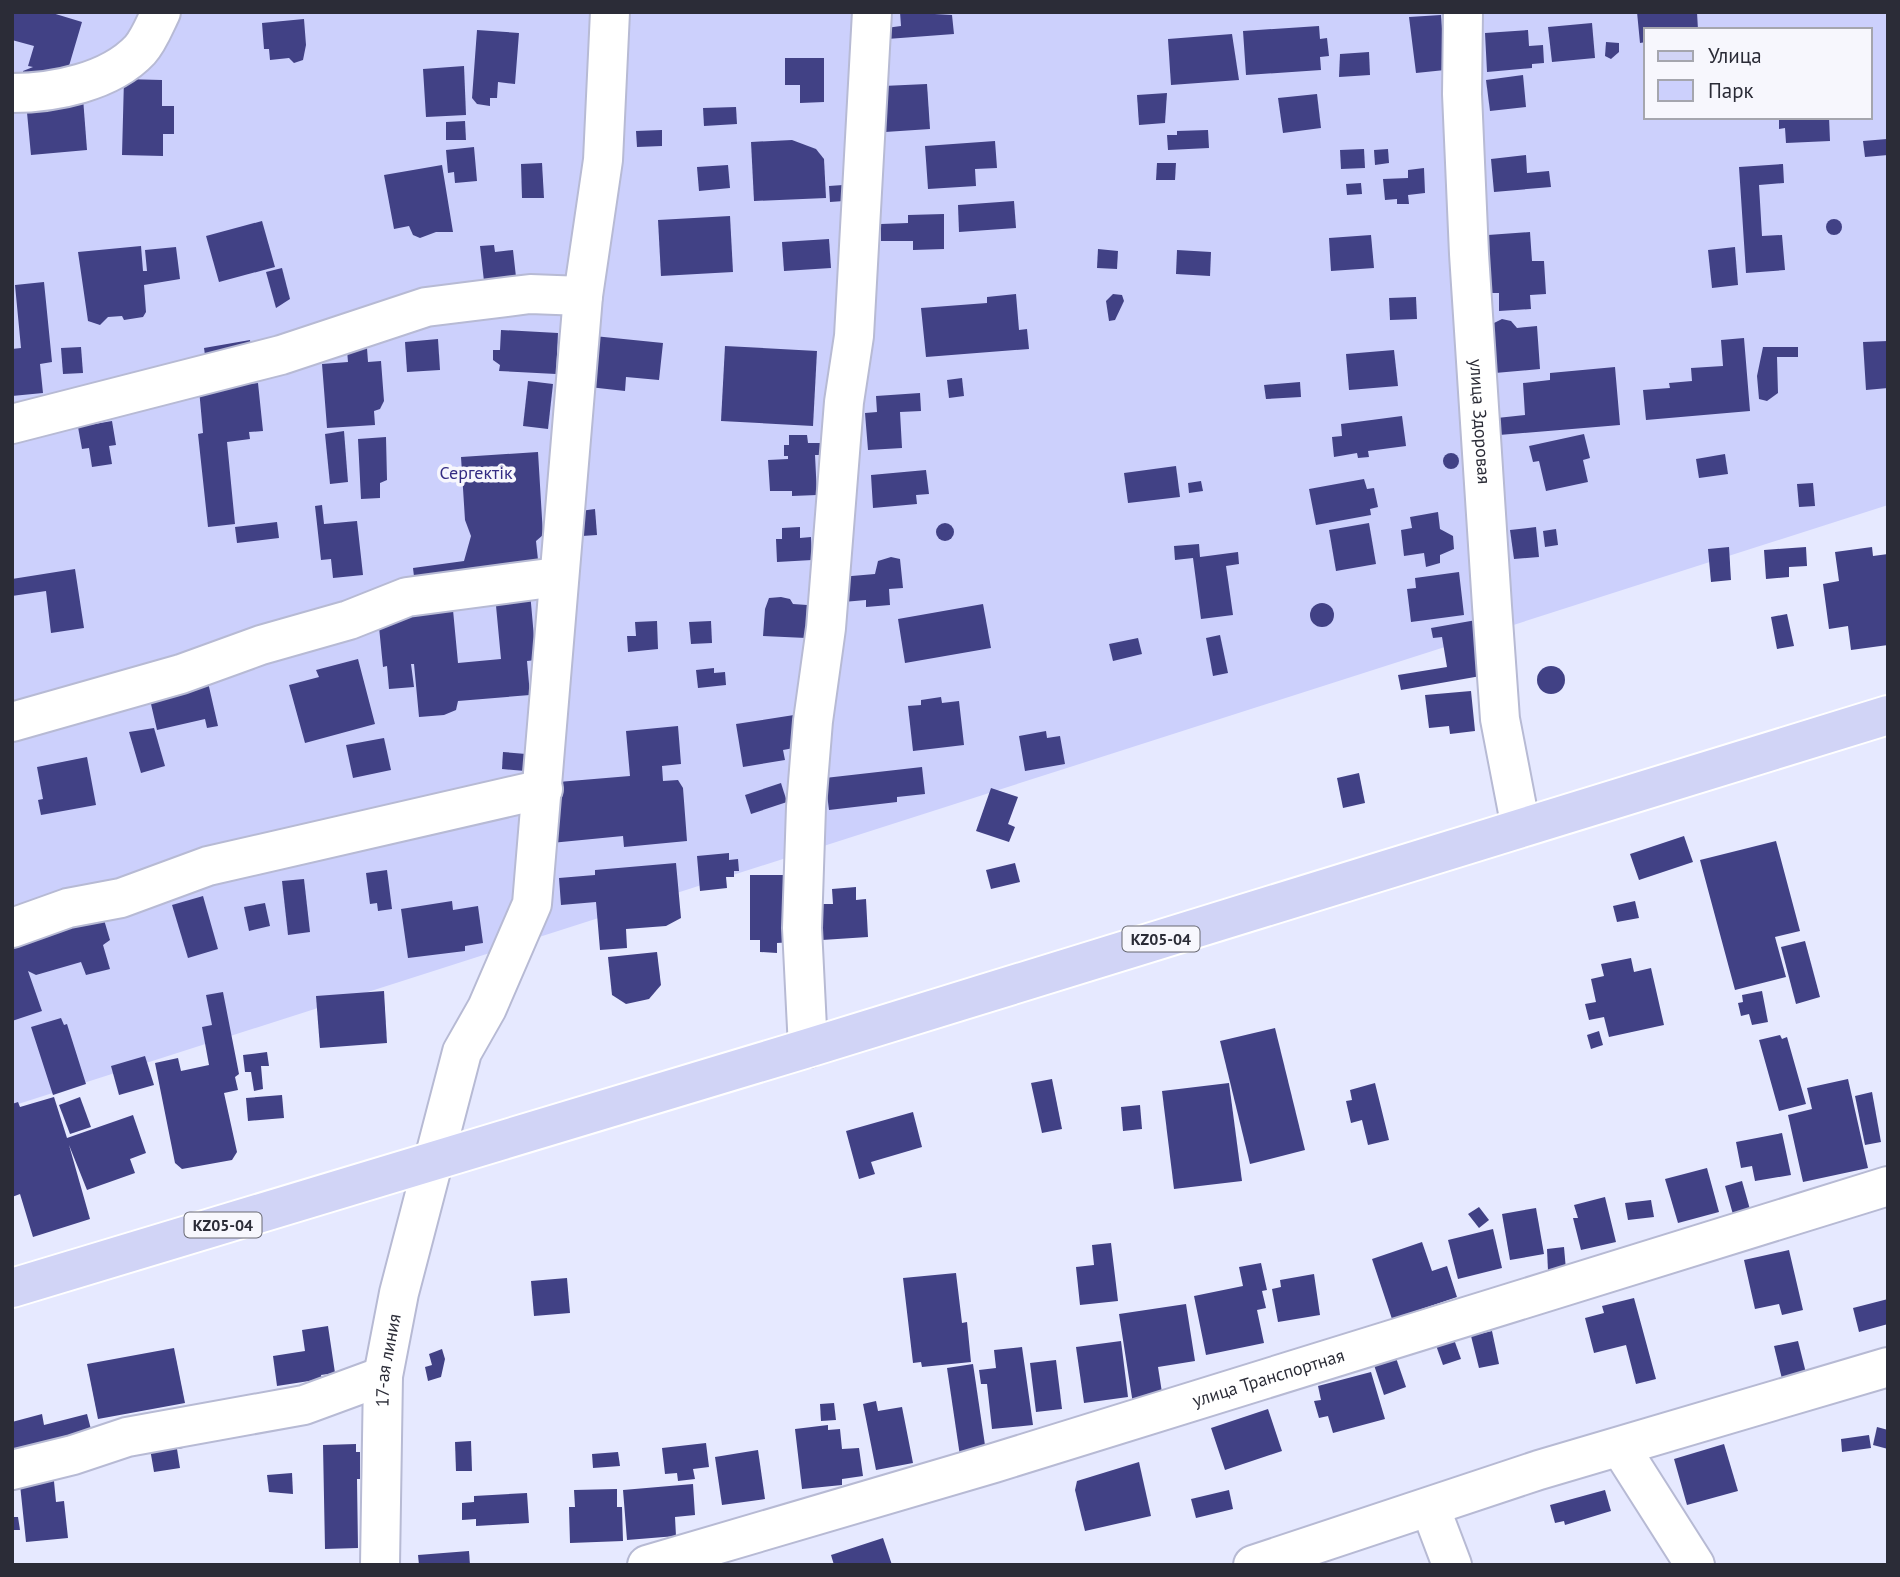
<svg xmlns="http://www.w3.org/2000/svg" width="1900" height="1577" viewBox="0 0 1900 1577" font-family="'PT Sans',sans-serif">
<rect width="100%" height="100%" fill="#e6e9ff"/>
<path fill="#ccd0fc" fill-rule="evenodd" d="M12,12h1876v493l-1876,601zM1646,30h224v87h-224z"/>
<g fill="#414185">
<path d="M12,12h37l33,10 -16,54 -21,-5 1,10 -22,3 -1,-13 10,-4 -5,-1 6,-20 -22,-6z"/>
<path d="M900,12l52,3 2,19 -67,5 -1,-11 15,-2z"/>
<path d="M1637,12h60l1,18h-52v12l-6,1z"/>
<path d="M1441,15l4,55 -29,3 -7,-56z"/>
<path d="M304,19l2,26 -3,15 -9,3 -5,-5 -19,2 -1,-11h-5l-2,-26z"/>
<path d="M1592,23l3,35 -43,4 -4,-35z"/>
<path d="M1319,26l1,13 7,-1 2,18 -9,1 1,13 -75,5 -3,-44z"/>
<path d="M477,30l42,3 -4,51 -17,-2 -1,16h-7v8l-13,-2 -5,-6z"/>
<path d="M1528,30l1,16 14,-1 1,18 -12,1v4l-45,4 -2,-39z"/>
<path d="M1232,34l7,46 -68,5 -3,-46z"/>
<path d="M1606,42l13,1v9l-8,7 -6,-3z"/>
<path d="M1369,52l1,23 -31,2 1,-23z"/>
<path d="M785,58h39v44l-24,1v-18h-15z"/>
<path d="M464,66l2,49 -40,2 -3,-48z"/>
<path d="M1523,75l3,32 -36,4 -4,-31z"/>
<path d="M124,79l38,1v26h12v28h-11v22l-41,-1z"/>
<path d="M927,84l3,45 -45,3 -2,-46z"/>
<path d="M1167,93l-2,30 -26,2 -2,-30z"/>
<path d="M1317,94l4,34 -38,5 -5,-35z"/>
<path d="M83,98l4,52 -56,5 -5,-53z"/>
<path d="M736,107l1,17 -33,2 -1,-18z"/>
<path d="M1779,117h50l1,24 -44,2 -1,-15 -6,1z"/>
<path d="M465,121l1,19h-20v-18z"/>
<path d="M662,130v16l-25,1 -1,-16z"/>
<path d="M1208,130l1,18 -41,2 -1,-15h10v-4z"/>
<path d="M1887,139l1,16 -23,2 -2,-16z"/>
<path d="M792,140l24,9 8,10 2,39 -72,3 -3,-59z"/>
<path d="M995,141l2,27 -22,1 1,17 -48,3 -3,-43z"/>
<path d="M474,147l3,34 -22,2 -1,-11 -6,1 -2,-23z"/>
<path d="M1364,149l1,19 -24,1 -1,-19z"/>
<path d="M1388,149l1,14 -14,2 -1,-15z"/>
<path d="M1526,155l1,18 22,-2 2,16 -57,5 -3,-33z"/>
<path d="M542,163l2,35h-22l-1,-34z"/>
<path d="M1157,163h19l-1,17h-19z"/>
<path d="M1783,164l1,19 -25,2 3,51 20,-1 3,35 -39,3 -7,-106z"/>
<path d="M442,165l11,67h-17l-16,6 -7,-3 -4,-9 -15,3 -10,-54z"/>
<path d="M728,165l2,23 -31,3 -2,-24z"/>
<path d="M1424,168l1,25 -17,2 1,9h-12v-5l-12,1 -2,-21 25,-1v-8z"/>
<path d="M1361,183l1,11 -15,1 -1,-11z"/>
<path d="M843,185l1,16 -14,1 -1,-16z"/>
<path d="M1014,201l2,27 -57,4 -1,-27z"/>
<path d="M944,214v35l-31,1v-9h-32v-17l27,-1v-8z"/>
<path d="M730,216l3,56 -72,4 -3,-56z"/>
<circle cx="1834" cy="227" r="8"/>
<path d="M262,221l13,46 -56,15 -13,-46z"/>
<path d="M1530,232l2,29h12l2,33 -16,1 1,14 -32,2v-18h-8l-3,-58z"/>
<path d="M1371,235l3,33 -43,3 -2,-33z"/>
<path d="M829,239l2,29 -47,3 -2,-29z"/>
<path d="M494,245l1,7 18,-2 4,36 -32,4 -5,-44z"/>
<path d="M141,246l2,25h4l-2,-21 31,-3 4,32 -36,6 2,27 -3,5 -19,3 -2,-4 -14,1 -8,8 -12,-4 -10,-69z"/>
<path d="M1735,247l3,38 -26,3 -4,-38z"/>
<path d="M1098,249l20,2 -1,18 -20,-1z"/>
<path d="M1177,250l34,2 -1,24 -34,-2z"/>
<path d="M282,268l8,31 -14,9 -10,-36z"/>
<path d="M44,282l8,80 -12,2 3,29 -31,3v-47l9,-1 -6,-63z"/>
<path d="M1016,294l3,36 8,-1 2,20 -103,8 -5,-49 66,-5v-6z"/>
<path d="M1113,294l9,1 2,6 -9,19 -6,1 -3,-20z"/>
<path d="M1416,297l1,22 -27,1 -1,-22z"/>
<path d="M1502,319l9,2 6,7 20,-2 3,43 -45,4 -3,-49z"/>
<path d="M501,330l57,3 -2,41 -57,-3 1,-6 -7,-5v-10h7z"/>
<path d="M594,336l69,7 -4,37 -33,-3 -1,14 -36,-4z"/>
<path d="M1744,338l6,73 -104,9 -3,-30 27,-2 -1,-5 23,-2 -1,-13 32,-2 -2,-26z"/>
<path d="M438,339l2,31 -33,2 -2,-30z"/>
<path d="M250,340l2,14 -46,8 -2,-14z"/>
<path d="M1888,341v47l-22,2 -3,-48z"/>
<path d="M725,346l92,5 -4,75 -92,-5z"/>
<path d="M81,347l2,26 -20,1 -2,-26z"/>
<path d="M1763,347h35v10h-21l1,36 -11,8 -8,-2 -2,-23z"/>
<path d="M367,348l1,14 13,-1 3,40 -4,8 -6,2 1,14 -48,3 -5,-64 26,-2 -1,-12z"/>
<path d="M1394,350l4,36 -49,4 -3,-36z"/>
<path d="M1615,367l5,58 -121,10 -2,-17 28,-3 -2,-32 27,-3v-7z"/>
<path d="M962,378l2,18 -15,2 -2,-18z"/>
<path d="M528,381l25,3 -5,45 -25,-3z"/>
<path d="M1300,382l1,15 -35,2 -2,-14z"/>
<path d="M258,383l5,48 -14,1 1,7 -23,3 8,82 -27,3 -10,-93 5,-1 -4,-44z"/>
<path d="M920,393l1,18 -21,1 2,36 -34,2 -3,-37 12,-1 -1,-16z"/>
<path d="M1402,416l4,30 -38,5 1,6 -11,1 -1,-5 -23,4 -2,-20 10,-1 -1,-12z"/>
<path d="M112,421l4,24 -7,1 3,18 -20,3 -3,-19 -7,1 -4,-22z"/>
<path d="M344,431l4,51 -18,2 -5,-50z"/>
<path d="M1584,434l6,24 -7,2 5,22 -42,9 -7,-30 -6,1 -4,-16z"/>
<path d="M789,435h18l1,8h12v12h-5l2,40 -25,1v-5h-22l-2,-31 20,-1v-3h-4v-11h5z"/>
<path d="M386,437l1,43 -7,3v15l-19,1 -3,-60z"/>
<path d="M538,452l5,83 -7,6 3,28 -124,16 -2,-17 51,-7 7,-25 -6,-16 -4,-63z"/>
<circle cx="1451" cy="461" r="8"/>
<path d="M1725,454l3,20 -29,4 -3,-19z"/>
<path d="M1176,466l4,31 -52,6 -4,-30z"/>
<path d="M926,470l3,24 -13,1 1,9 -44,4 -2,-33z"/>
<path d="M1364,479l3,10 7,-1 4,19 -8,2 1,6 -55,10 -7,-36z"/>
<path d="M1201,481l2,10 -14,2 -1,-10z"/>
<path d="M1813,483l2,23 -16,1 -2,-23z"/>
<path d="M322,505l2,19 33,-3 6,54 -30,3 -2,-19 -10,1 -6,-54z"/>
<path d="M595,509l2,26 -15,1 -2,-25z"/>
<path d="M1438,512l2,17 13,7 1,13 -14,6v8l-14,4 -2,-14 -20,3 -3,-26 11,-2 -2,-11z"/>
<path d="M277,522l2,16 -42,5 -2,-16z"/>
<path d="M1369,523l7,41 -40,7 -7,-41z"/>
<circle cx="945" cy="532" r="9"/>
<path d="M800,527v11l11,-1 1,23 -35,2 -1,-23h6v-11z"/>
<path d="M1536,527l3,30 -25,2 -4,-29z"/>
<path d="M1556,529l2,16 -13,2 -2,-16z"/>
<path d="M1199,544l1,13 38,-5 1,12 -13,2 7,49 -32,4 -8,-61 -18,2 -1,-14z"/>
<path d="M1729,547l2,33 -20,2 -3,-33z"/>
<path d="M1806,547l1,19 -18,1v10l-23,2 -2,-29z"/>
<path d="M1872,547l1,9 15,-2v91l-37,5 -3,-24 -19,3 -6,-45 16,-3 -4,-29z"/>
<path d="M891,557l9,2 3,29 -14,1 1,16 -24,2v-7l-23,2 -3,-25 35,-3 3,-13z"/>
<path d="M75,569l9,59 -33,5 -5,-42 -34,5v-17z"/>
<path d="M1459,572l5,43 -53,7 -4,-33 9,-1 -1,-10z"/>
<path d="M530,592l6,68 -9,1 3,34 -72,6 -2,9 -12,5 -25,2 -5,-53h-3l3,23 -25,2 -2,-23 -4,1 -5,-50 75,-7 5,53 43,-4 -6,-64z"/>
<path d="M781,597l9,2 3,5 14,1 -1,33 -43,-2 2,-27 4,-11z"/>
<circle cx="1322" cy="615" r="12"/>
<path d="M983,604l8,44 -86,15 -7,-44z"/>
<path d="M1787,614l7,32 -17,3 -6,-32z"/>
<path d="M1482,619l10,55 -91,16 -3,-15 49,-8 -5,-30 -9,1 -2,-10z"/>
<path d="M657,621l1,28 -30,3 -1,-16h9l-1,-14z"/>
<path d="M711,621l1,22 -21,1 -2,-22z"/>
<path d="M1220,635l8,38 -15,3 -7,-38z"/>
<path d="M1138,638l4,16 -29,7 -4,-17z"/>
<path d="M358,659l17,65 -70,19 -16,-58 30,-8 -3,-7z"/>
<circle cx="1551" cy="680" r="14"/>
<path d="M714,668v5l11,-1 1,13 -28,3 -2,-18z"/>
<path d="M207,678l11,48 -11,2 -2,-9 -48,11 -9,-39z"/>
<path d="M1471,691l4,40 -25,3 -1,-8 -20,2 -4,-33z"/>
<path d="M941,697l1,6 17,-2 5,44 -51,6 -5,-45 13,-1v-5z"/>
<path d="M794,715l5,32 -16,3 2,10 -42,7 -7,-43z"/>
<path d="M678,726l3,38 -19,2 1,15 15,-1 5,8 4,53 -63,6 -1,-11 -72,7 -5,-60 84,-7 -4,-45z"/>
<path d="M154,728l11,38 -24,7 -12,-41z"/>
<path d="M1046,731l1,7 13,-2 5,28 -40,7 -6,-35z"/>
<path d="M384,738l7,32 -38,8 -7,-33z"/>
<path d="M503,752l23,2 -1,17 -23,-2z"/>
<path d="M87,757l9,48 -55,10 -3,-15 5,-1 -6,-32z"/>
<path d="M922,767l3,27 -28,3v5l-68,8 -4,-32z"/>
<path d="M1359,773l6,30 -22,5 -6,-30z"/>
<path d="M781,783l6,19 -36,12 -6,-19z"/>
<path d="M991,788l27,9 -10,27 7,3 -6,15 -33,-11z"/>
<path d="M1684,836l9,26 -54,18 -9,-26z"/>
<path d="M1776,841l24,90 -25,6 11,40 -51,13 -35,-130z"/>
<path d="M729,853v7l9,-1 1,12h-5v6h-8l1,11 -27,3 -3,-35z"/>
<path d="M676,863l5,55 -15,8 -40,3 1,19 -27,2 -4,-48 -35,3 -2,-27 36,-3v-5z"/>
<path d="M1015,863l5,19 -29,7 -5,-19z"/>
<path d="M387,870l5,39 -14,2 -1,-8 -7,1 -4,-31z"/>
<path d="M750,875h43v67l-16,1v10l-17,-1v-12h-10z"/>
<path d="M304,879l6,53 -22,3 -6,-54z"/>
<path d="M856,887v13l10,-1 2,38 -46,3 -2,-36h13l-1,-15z"/>
<path d="M203,896l15,53 -30,9 -16,-53z"/>
<path d="M452,901l1,9 25,-4 5,37 -18,3v5l-57,7 -7,-49z"/>
<path d="M1635,901l4,17 -22,4 -4,-16z"/>
<path d="M265,903l5,23 -21,5 -5,-24z"/>
<path d="M102,913l8,27 -7,5 7,24 -24,6 -5,-13 -45,13 -8,-4 14,40 -30,10v-72l8,-3 -1,-5z"/>
<path d="M1805,941l15,56 -24,7 -15,-57z"/>
<path d="M657,952l4,33 -12,14 -23,5 -14,-9 -4,-38z"/>
<path d="M1631,958l3,14 17,-4 13,57 -55,12 -5,-20 -15,3 -4,-16 11,-2 -5,-23 13,-3 -3,-12z"/>
<path d="M384,991l3,52 -67,5 -4,-52z"/>
<path d="M1762,991l6,31 -16,3 -3,-11 -8,2 -3,-13 5,-1 -1,-7z"/>
<path d="M223,992l16,82 -4,3 3,13 -14,3 13,59 -5,8 -50,9 -7,-6 -20,-100 23,-5 3,13 28,-6 -7,-38 10,-2 -6,-30z"/>
<path d="M61,1018l3,7 3,-1 19,60 -33,11 -22,-68z"/>
<path d="M1275,1028l30,122 -55,14 -30,-123z"/>
<path d="M1599,1031l4,14 -12,4 -4,-14z"/>
<path d="M1780,1035l2,4 5,-2 19,67 -27,7 -20,-71z"/>
<path d="M267,1052l2,14h-8l2,23 -9,2 -3,-19h-6l-2,-17z"/>
<path d="M145,1056l9,29 -35,10 -8,-29z"/>
<path d="M1052,1079l10,50 -20,4 -11,-50z"/>
<path d="M1848,1079l20,89 -65,14 -15,-67 24,-6 -5,-21z"/>
<path d="M1229,1083l13,98 -68,8 -12,-98z"/>
<path d="M1375,1083l14,57 -21,5 -6,-25 -11,3 -5,-22 6,-1 -2,-10z"/>
<path d="M1872,1092l9,50 -16,3 -10,-49z"/>
<path d="M282,1095l2,23 -36,3 -2,-23z"/>
<path d="M54,1097l13,41 66,-23 13,38 -16,6 5,14 -48,17 -18,-45 21,74 -57,18 -13,-43 -8,3v-93l6,-2 2,5z"/>
<path d="M80,1097l11,30 -21,7 -11,-29z"/>
<path d="M1140,1105l2,24 -19,2 -2,-24z"/>
<path d="M913,1112l9,35 -51,15 4,12 -16,5 -13,-48z"/>
<path d="M1782,1133l9,42 -36,6 -3,-15 -11,2 -5,-26z"/>
<path d="M1707,1168l12,44 -41,11 -13,-44z"/>
<path d="M1742,1181l9,32 -17,5 -9,-32z"/>
<path d="M1605,1197l11,45 -35,8 -8,-32h5l-4,-13z"/>
<path d="M1651,1200l3,17 -26,3 -3,-17z"/>
<path d="M1479,1207l10,13 -10,8 -11,-14z"/>
<path d="M1536,1208l8,46 -34,6 -8,-46z"/>
<path d="M1493,1229l9,39 -44,11 -10,-39z"/>
<path d="M1422,1242l10,29 15,-5 10,31 -65,22 -20,-60z"/>
<path d="M1111,1243l7,58 -38,4 -4,-38 18,-2 -2,-20z"/>
<path d="M1564,1247l2,23 -18,1 -1,-22z"/>
<path d="M1789,1250l14,60 -21,5 -3,-11 -24,5 -11,-49z"/>
<path d="M1261,1263l6,27 -5,1 4,17 -9,2 7,33 -58,12 -12,-59 49,-10 -4,-19z"/>
<path d="M956,1273l6,50 5,-1 4,40 -49,5 -1,-5 -8,1 -10,-85z"/>
<path d="M1314,1274l6,41 -42,7 -6,-33 9,-2 -1,-7z"/>
<path d="M567,1278l3,35 -36,3 -3,-35z"/>
<path d="M1634,1298l22,81 -20,5 -10,-39 -32,8 -9,-35 19,-5 -2,-7z"/>
<path d="M1888,1299v25l-29,8 -6,-24z"/>
<path d="M1186,1304l9,57 -37,6 5,32 -30,5 -14,-90z"/>
<path d="M328,1326l7,47 -14,2 1,4 -45,7 -4,-30 32,-5 -3,-21z"/>
<path d="M1451,1331l10,28 -18,6 -10,-28z"/>
<path d="M1492,1331l7,33 -20,4 -8,-32z"/>
<path d="M1121,1341l7,56 -44,6 -8,-56z"/>
<path d="M1798,1341l8,32 -23,10 -9,-37z"/>
<path d="M1022,1347l11,78 -41,4 -5,-45h-6l-2,-14 17,-2 -2,-18z"/>
<path d="M174,1348l11,55 -87,16 -11,-55z"/>
<path d="M442,1349l3,10 -4,18 -13,4 -3,-14 7,-2 -3,-11z"/>
<path d="M1394,1352l12,35 -22,8 -12,-36z"/>
<path d="M1056,1360l6,49 -26,3 -6,-49z"/>
<path d="M973,1364l13,88 -26,4 -13,-88z"/>
<path d="M1371,1372l14,47 -52,14 -5,-17 -9,2 -5,-17 7,-1 -3,-14z"/>
<path d="M876,1401l2,10 24,-4 11,56 -37,7 -13,-66z"/>
<path d="M834,1403l2,17 -15,1 -1,-17z"/>
<path d="M1268,1409l14,42 -57,19 -14,-42z"/>
<path d="M42,1414l2,11 43,-11 6,23 -81,21v-36z"/>
<path d="M828,1425v5l12,-1 2,20 17,-1 4,28 -21,3v6l-40,4 -7,-60z"/>
<path d="M1877,1427l11,3v19l-15,-4z"/>
<path d="M1869,1435l2,13 -29,4 -1,-13z"/>
<path d="M181,1438l2,10 -6,1 3,19 -26,4 -5,-29z"/>
<path d="M471,1441l1,30h-16l-1,-29z"/>
<path d="M706,1443l3,24 -16,2 2,10 -17,2 -1,-8 -12,1 -3,-26z"/>
<path d="M356,1444v8h4v27h-3l1,69 -33,1 -2,-104z"/>
<path d="M1724,1444l14,47 -51,14 -13,-46z"/>
<path d="M758,1450l7,49 -43,6 -7,-48z"/>
<path d="M618,1452l2,14 -27,2 -1,-14z"/>
<path d="M1139,1462l12,54 -66,15 -10,-41 2,-9z"/>
<path d="M53,1471l3,31 8,-1 4,37 -42,4 -7,-67z"/>
<path d="M292,1473l1,21 -24,-2 -2,-17z"/>
<path d="M693,1484l2,31 -20,2 1,19 -49,4 -4,-50z"/>
<path d="M617,1489v18h5l1,34 -53,2 -1,-36h6l-1,-17z"/>
<path d="M1229,1490l4,19 -37,9 -5,-19z"/>
<path d="M1605,1490l6,21 -46,14 -1,-4 -9,2 -5,-18z"/>
<path d="M527,1493l2,30 -53,3v-7l-14,1v-17l12,-1v-6z"/>
<path d="M12,1517h6l2,13h-8z"/>
<path d="M883,1538l9,27h-58l-3,-10z"/>
<path d="M469,1551l1,14h-51l-1,-10z"/>
</g>
<g fill="none" stroke-linecap="round" stroke-linejoin="round">
<g stroke="#b7bad4" stroke-width="42">
<g id="minor">
<path id="s1" d="M1463,12l-1,82 7,160 23,352 8,113 21,109"/>
<path d="M12,93c42,0 98,-11 128,-43 9,-10 15,-26 21,-38"/>
<path d="M12,424l269,-69 145,-48 104,-13 53,2"/>
<path d="M12,722l169,-48 80,-29 88,-25 58,-23 150,-20"/>
<path d="M12,928l56,-20 53,-10 87,-32 335,-77"/>
<path d="M808,1048l-6,-120 4,-121 7,-86 13,-93 18,-226 10,-66 18,-324"/>
<path d="M1620,1447l75,118"/>
<path d="M12,1470l61,-15 54,-18 177,-32 79,-29"/>
<path d="M1430,1507l22,58"/>
<path id="s2" d="M380,1565l3,-189 16,-83 63,-241 25,-44 45,-104 51,-608 20,-136 7,-148"/>
<path id="s3" d="M647,1565l347,-102 894,-277"/>
<path d="M1253,1565l286,-95 349,-103"/>
</g>
</g>
<g stroke="#fff" stroke-width="42">
<path id="major" d="M12,1288l796,-240 1080,-333"/>
</g>
<use href="#minor" stroke="#fff" stroke-width="38"/>
<use href="#major" stroke="#d1d4f6" stroke-width="38"/>
</g>
<g text-anchor="middle" stroke-width="7" stroke-linejoin="round" paint-order="stroke">
<g fill="#f7f7fd" stroke="#686972" stroke-width="2">
<rect x="1122.5" y="926.5" width="77" height="25" rx="5"/>
<rect x="184.5" y="1212.5" width="77" height="25" rx="5"/>
</g>
<g font-size="16" font-weight="bold" fill="#2b2c37">
<text x="1161" y="945">KZ05-04</text>
<text x="223" y="1231">KZ05-04</text>
</g>
<g font-size="18" fill="#2b2c37" stroke="#f7f7fd">
<text dy="6" stroke="none"><textPath href="#s1" startOffset="410">улица Здоровая</textPath></text>
<text dy="6" stroke="none"><textPath href="#s2" startOffset="205">17-ая линия</textPath></text>
<text dy="6" stroke="none"><textPath href="#s3" startOffset="649">улица Транспортная</textPath></text>
</g>
<g font-size="18" fill="#342c83" stroke="#f7f7fd">
<text x="476" y="479">Сергектік</text>
</g>
</g>
<rect width="1900" height="1577" fill="none" stroke="#2b2c37" stroke-width="28"/>
<rect x="1644" y="28" width="228" height="91" fill="#f7f7fd" stroke="#a5a6ae" stroke-width="2"/>
<rect x="1658" y="51" width="35" height="10" fill="#d1d4f6" stroke="#a5a6ae" stroke-width="2"/>
<text x="1708" y="63" font-size="21" fill="#2b2c37">Улица</text>
<rect x="1658" y="80" width="35" height="21" fill="#ccd0fc" stroke="#a5a6ae" stroke-width="2"/>
<text x="1708" y="98" font-size="21" fill="#2b2c37">Парк</text>
</svg>
